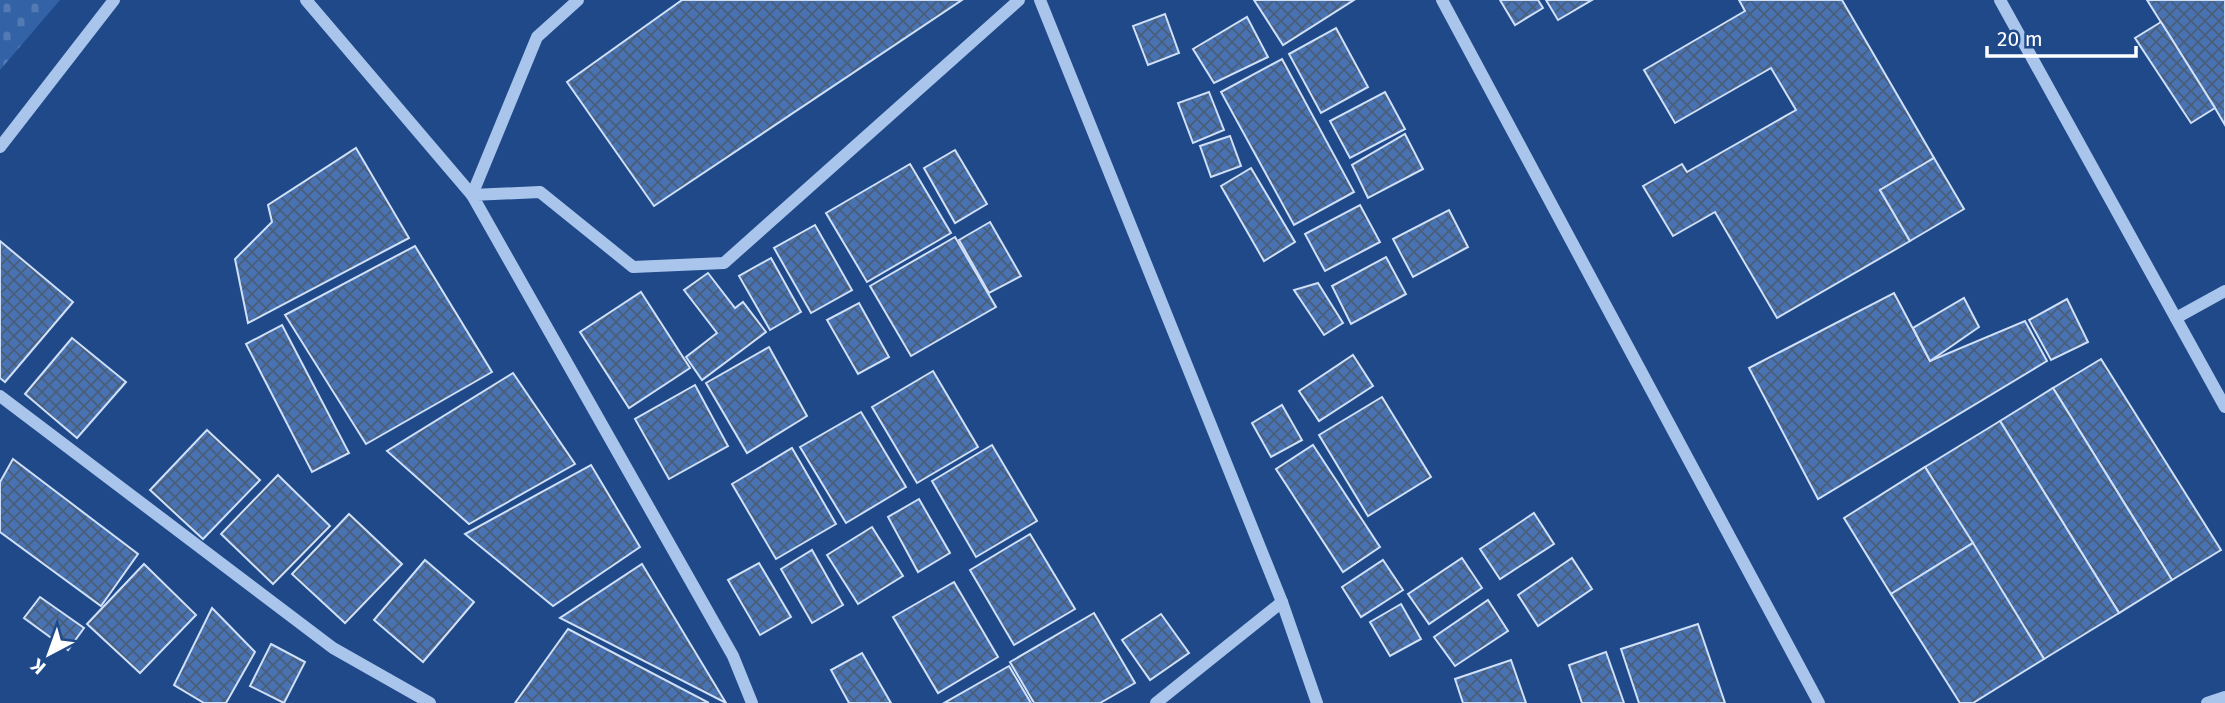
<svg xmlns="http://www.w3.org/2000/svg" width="2225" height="703" viewBox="0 0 2225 703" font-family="'Fira Sans',sans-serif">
<defs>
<pattern id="cemetery-stones" width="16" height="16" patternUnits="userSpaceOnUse" patternTransform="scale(1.75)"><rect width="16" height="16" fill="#3362a6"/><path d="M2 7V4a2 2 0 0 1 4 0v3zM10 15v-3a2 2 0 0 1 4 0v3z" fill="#527ab3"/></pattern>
<pattern id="building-cross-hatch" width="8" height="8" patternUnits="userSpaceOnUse" patternTransform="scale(1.75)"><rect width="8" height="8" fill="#4872b1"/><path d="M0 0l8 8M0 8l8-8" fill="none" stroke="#4a5d79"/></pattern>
</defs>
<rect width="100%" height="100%" fill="#1f4989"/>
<path fill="url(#cemetery-stones)" d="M0,0h60l-60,70z"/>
<g fill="url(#building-cross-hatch)" stroke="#cfe0f8" stroke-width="2">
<path d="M682,0h280l-308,206 -87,-124z"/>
<path d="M1254,0h100l-71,45z"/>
<path d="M1500,0h38l5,8 -28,17z"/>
<path d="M1546,0h46l-34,20z"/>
<path d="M1739,0h103l92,158 -54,32 30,51 -133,77 -62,-106 -42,24 -30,-50 39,-22 5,8 109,-62 -25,-42 -96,55 -31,-53 101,-59z"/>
<path d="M2147,0h78v125l-10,-17z"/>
<path d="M1165,14l14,39 -31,12 -15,-39z"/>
<path d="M1247,17l21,40 -54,26 -21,-34z"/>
<path d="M2161,22l54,86 -24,15 -56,-85z"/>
<path d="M1336,28l32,59 -47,26 -32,-59z"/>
<path d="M1282,59l72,133 -60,33 -73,-133z"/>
<path d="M1209,92l15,38 -31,13 -15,-40z"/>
<path d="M1385,92l20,37 -55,29 -20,-37z"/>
<path d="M1405,134l18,35 -55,29 -16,-33z"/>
<path d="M1230,136l11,30 -30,11 -11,-31z"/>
<path d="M356,148l53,90 -161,85 -13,-64 37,-37 -4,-17z"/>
<path d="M955,150l32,54 -32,19 -31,-55z"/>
<path d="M1934,158l30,51 -54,32 -30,-51z"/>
<path d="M910,164l41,69 -84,49 -41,-69z"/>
<path d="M1251,168l44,74 -31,19 -43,-75z"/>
<path d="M1360,205l20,37 -55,29 -20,-37z"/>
<path d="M1449,210l19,37 -55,30 -20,-38z"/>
<path d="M990,222l31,54 -32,17 -30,-53z"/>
<path d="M815,225l37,65 -41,23 -37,-65z"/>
<path d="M955,237l41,70 -85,49 -41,-70z"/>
<path d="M0,241l73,61 -68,80 -5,-4z"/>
<path d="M415,246l77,126 -126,72 -81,-129z"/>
<path d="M1386,257l20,37 -55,30 -19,-38z"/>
<path d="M771,258l30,54 -31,18 -31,-54z"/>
<path d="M708,273l27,35 8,-6 23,30 -64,48 -16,-23 31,-24 -33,-43z"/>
<path d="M1318,283l25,40 -19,12 -30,-45z"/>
<path d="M641,292l49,76 -61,40 -49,-76z"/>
<path d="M1894,293l36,68 95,-40 22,40 -229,138 -69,-131z"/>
<path d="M1964,298l15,29 -49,34 -17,-33z"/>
<path d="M2067,299l21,43 -37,18 -22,-40z"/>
<path d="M859,303l30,54 -31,17 -31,-54z"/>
<path d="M282,325l67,128 -37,19 -66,-128z"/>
<path d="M72,338l54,44 -49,56 -52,-44z"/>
<path d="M769,347l38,69 -60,37 -41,-70z"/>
<path d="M1353,355l20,31 -54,35 -20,-30z"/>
<path d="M2101,359l120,191 -49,30 -119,-192z"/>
<path d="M933,371l45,76 -61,36 -45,-76z"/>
<path d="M513,373l62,91 -106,60 -82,-73z"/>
<path d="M695,385l33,61 -59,33 -34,-60z"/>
<path d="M2053,388l119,192 -53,33 -119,-192z"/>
<path d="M1382,397l49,80 -63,39 -49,-81z"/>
<path d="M1282,405l20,35 -31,17 -19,-34z"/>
<path d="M861,412l45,75 -60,36 -46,-76z"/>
<path d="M2000,421l119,192 -75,46 -119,-192z"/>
<path d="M207,430l53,50 -57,59 -53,-49z"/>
<path d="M992,445l45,76 -61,36 -44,-76z"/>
<path d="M1313,445l67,102 -37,25 -67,-103z"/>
<path d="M792,448l44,76 -60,35 -44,-75z"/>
<path d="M13,459l125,95 -37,52 -101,-74v-50z"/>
<path d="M591,465l49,82 -87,59 -88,-72z"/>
<path d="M1925,467l48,76 -82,51 -47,-76z"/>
<path d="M278,475l52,51 -57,58 -52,-50z"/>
<path d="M919,499l31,54 -32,19 -30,-55z"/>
<path d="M1534,513l20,31 -54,35 -20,-30z"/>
<path d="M349,514l53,50 -57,59 -53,-49z"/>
<path d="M872,527l31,49 -45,28 -31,-49z"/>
<path d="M1030,534l45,75 -61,36 -44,-75z"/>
<path d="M1973,543l71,116 -71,44h-13l-69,-109z"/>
<path d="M812,550l31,55 -31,18 -31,-54z"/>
<path d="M1462,558l20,30 -53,36 -21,-30z"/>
<path d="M1572,558l20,31 -54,37 -20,-31z"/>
<path d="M425,560l49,42 -51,60 -49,-42z"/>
<path d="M1383,560l20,30 -42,27 -19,-30z"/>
<path d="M759,563l32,54 -31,18 -32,-55z"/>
<path d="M144,564l52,51 -56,58 -53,-49z"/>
<path d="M642,564l84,139 -166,-85z"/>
<path d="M954,582l44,75 -60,36 -45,-76z"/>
<path d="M40,597l44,31 -16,22 -44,-32z"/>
<path d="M1488,600l20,31 -53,35 -21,-29z"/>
<path d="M1401,604l20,35 -31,17 -20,-34z"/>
<path d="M212,608l43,44 -29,51h-22l-30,-18z"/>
<path d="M1094,613l41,70 -35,20h-66l-24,-41z"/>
<path d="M1161,614l28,39 -39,27 -28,-40z"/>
<path d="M1698,624l27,79h-86l-18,-54z"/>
<path d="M568,629l141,74h-194z"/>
<path d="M271,644l34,18 -21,41 -34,-17z"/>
<path d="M1606,652l18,51h-42l-13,-38z"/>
<path d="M862,653l29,50h-42l-18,-33z"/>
<path d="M1511,660l15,43h-63l-8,-24z"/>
<path d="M1009,666l22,37h-87z"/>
</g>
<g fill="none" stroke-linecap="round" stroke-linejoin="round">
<g stroke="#aac5eb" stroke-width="12">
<path d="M306,0l166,195 65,-158 41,-37"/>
<path d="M1040,0l242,602 35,101"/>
<path d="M1442,0l377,703"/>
<path d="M2000,0l225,407"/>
<path d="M0,147l114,-147"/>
<path d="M2176,318l49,-27"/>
<path d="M0,396l333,252 97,55"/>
<path d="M752,703l-19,-47 -261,-461 68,-3 93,75 91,-4 295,-263"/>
<path d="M1156,703l126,-101"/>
<path d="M2207,703l18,-6"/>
</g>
</g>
<g transform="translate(49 654) rotate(221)" stroke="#1f4989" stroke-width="5" paint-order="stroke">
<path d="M0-5L12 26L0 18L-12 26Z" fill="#ffffff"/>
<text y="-10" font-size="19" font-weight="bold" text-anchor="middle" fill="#ffffff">K</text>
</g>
<path d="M1987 46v10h149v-10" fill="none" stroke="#ffffff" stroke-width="3.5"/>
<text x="1997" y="46" font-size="21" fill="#ffffff" stroke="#1f4989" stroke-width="5" paint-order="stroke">20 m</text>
</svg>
